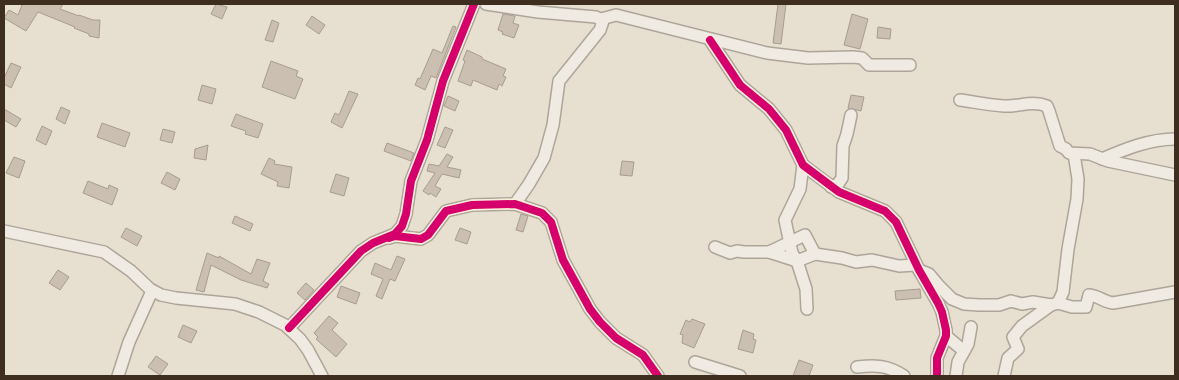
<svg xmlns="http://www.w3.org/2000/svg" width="1179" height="380" viewBox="0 0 1179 380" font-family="Bitter,serif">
<rect width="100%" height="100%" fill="#e7e0d1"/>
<g fill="#cbbfb2" stroke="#a89c90">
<path d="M19,4h44l-3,5 19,7v-1l14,5h7l-1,18 -10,-2v-2l-15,-6 1,-1 -37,-15 -12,19 -22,-13 5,-8 9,5 4,-10z"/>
<path d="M216,4l11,3 -5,12 -11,-5z"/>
<path d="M778,4h8l-5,40 -8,-1z"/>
<path d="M503,14l12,2 -2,7 6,2 -5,13 -12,-4 1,-2 -5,-2z"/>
<path d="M852,14l16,5 -8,30 -16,-4z"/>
<path d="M312,16l13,9 -6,9 -13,-9z"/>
<path d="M272,20l7,3 -6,19 -8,-2z"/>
<path d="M453,26l3,1 -20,51 -5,-2 -6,14 -10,-5 3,-7 2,1 13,-30 9,4z"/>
<path d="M878,27l13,2 -1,10 -13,-1z"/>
<path d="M467,50l15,7v2l24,10 -3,7 3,1 -4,9 -3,-2 -2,6 -24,-10 -2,6 -13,-5 7,-20 -2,-1z"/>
<path d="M271,61l27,10 -2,5 7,3 -8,20 -33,-12z"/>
<path d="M11,63l10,4 -10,21 -7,-4v-6z"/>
<path d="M202,85l14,4 -4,15 -14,-4z"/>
<path d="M349,91l9,3 -16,34 -11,-6 4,-9 4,2z"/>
<path d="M851,95l13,2 -3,14 -13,-3z"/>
<path d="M448,96l11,5 -4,10 -11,-5z"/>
<path d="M61,107l9,4 -5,13 -9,-5z"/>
<path d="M4,109l17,10 -5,8 -12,-7z"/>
<path d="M236,114l27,10 -5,14 -13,-4 1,-3 -15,-5z"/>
<path d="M102,123l28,10 -5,14 -28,-10z"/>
<path d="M42,126l10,5 -6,14 -10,-5z"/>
<path d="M445,127l8,3 -8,18 -8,-3z"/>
<path d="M163,129l12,3 -3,11 -12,-3z"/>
<path d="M387,143l27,10 -3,8 -27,-10z"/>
<path d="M208,145l-2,15 -12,-2 1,-9z"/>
<path d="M447,154l6,3 -6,10 14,3 -2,8 -17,-4 -7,12 6,3 -5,8 -6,-4 -1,2 -6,-4 12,-18 -8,-2 2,-7 10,2z"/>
<path d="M14,157l11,4 -6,17 -13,-5z"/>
<path d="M269,158l6,3 -1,3 18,3 -3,21 -12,-2 1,-4 -17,-8z"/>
<path d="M622,161l12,1 -2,14 -12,-1z"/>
<path d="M167,172l13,7 -5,11 -14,-7z"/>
<path d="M336,174l13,4 -5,18 -14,-4z"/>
<path d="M88,181l20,8 1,-4 9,4 -6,16 -29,-12z"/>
<path d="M521,214l7,2 -5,16 -7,-2z"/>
<path d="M235,216l18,8 -3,7 -18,-8z"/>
<path d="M126,228l16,8 -5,10 -16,-9z"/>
<path d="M460,228l11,4 -4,12 -12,-4z"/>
<path d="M207,253l12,5v-2l32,18 6,-15 13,4 -7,18 6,3 -2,4 -26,-8 -30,-15 -7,27 -8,-2z"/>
<path d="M397,256l8,3 -10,22 -5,-2 -8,20 -6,-3 7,-17 -12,-5 4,-11 16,7z"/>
<path d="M58,270l11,7 -9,13 -11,-7z"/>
<path d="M306,283l8,7 -9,10 -8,-7z"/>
<path d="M341,286l19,7 -4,11 -19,-7z"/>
<path d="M920,289l1,9 -25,2 -1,-9z"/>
<path d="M329,316l9,7 -6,7 15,14 -11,13 -20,-18 2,-2 -4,-4z"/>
<path d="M692,319l13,5 -11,24 -12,-5 1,-8 -3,-1 6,-14 4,2z"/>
<path d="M183,325l14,6 -6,12 -13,-6z"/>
<path d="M743,330l11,4 -1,5 3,1 -3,13 -15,-4z"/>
<path d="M156,356l12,8 -8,11 -12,-8z"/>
<path d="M799,360l14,5 -4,11h-16z"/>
</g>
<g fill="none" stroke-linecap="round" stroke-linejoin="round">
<g stroke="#ada599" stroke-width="14">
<g id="street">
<path d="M486,4l52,8 58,5 7,4 -3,9 -41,51 -6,44 -9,33 -15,26 -14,20"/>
<path d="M601,19l15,-4 151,38 41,5 45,-1 9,1 7,7h41"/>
<path d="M710,40l30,45 29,24 17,21 17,35 36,27 46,19 11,11 23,48 19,33 4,9 4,18v6l-9,22v18"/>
<path d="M960,100c14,2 29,5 44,6 14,1 28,-6 43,0l2,5 11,35 6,3 3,4 21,1 18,7 67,14"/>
<path d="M1102,159c23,-10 48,-20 73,-20"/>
<path d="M803,165l-3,24 -15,31 7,33 5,8 9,28 1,20"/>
<path d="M831,187l7,-3 4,-6 1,-32 4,-12 4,-19"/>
<path d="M4,231l100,21 27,19 19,18 11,6 15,3 59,6 24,8 26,13 15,14 8,11 14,26"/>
<path d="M389,238l6,-2 26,3 7,-4 18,-24 26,-6 43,-1 27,9 9,9 12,38 27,49 10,13 16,16 27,17 15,21"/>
<path d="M715,247l15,6 7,-2 7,1h25l28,9 18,-7 27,4 14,4 16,-2 27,6 17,-1"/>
<path d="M769,252l36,-17 10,19"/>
<path d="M919,270l10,4 10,12 13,13 12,5 15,1h20l12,-4 11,3 11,-2 18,3 7,-2 14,4h14l3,-12c10,1 15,7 24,8l62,-11"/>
<path d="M1058,303l5,-11 5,-43 9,-50 1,-20 -4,-25"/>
<path d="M289,328l72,-77 12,-8 22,-9 7,-8 4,-12 5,-33 16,-41 16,-59 31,-77"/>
<path d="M946,336l18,15"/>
<path d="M695,362l45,14"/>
<path d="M857,367c18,-2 31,-2 47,9"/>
<path d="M118,376l11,-34 23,-51"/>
<path d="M956,376l2,-14 10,-18 3,-17"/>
<path d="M1004,376l4,-18 10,-9 -5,-12 9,-11 29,-21"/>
</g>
</g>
<use href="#street" stroke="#efebe3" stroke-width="11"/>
<g stroke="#f7eed8" stroke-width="11">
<g id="cycleway">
<path d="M710,40l30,45 29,24 17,21 17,35 36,27 46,19 11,11 23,48 19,33 4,9 4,18v6l-9,22v18"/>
<path d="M389,238l6,-2 26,3 7,-4 18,-24 26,-6 43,-1 27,9 9,9 12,38 27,49 10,13 16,16 27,17 15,21"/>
<path d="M289,328l72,-77 12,-8 22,-9 7,-8 4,-12 5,-33 16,-41 16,-59 31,-77"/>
</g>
</g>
<use href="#cycleway" stroke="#d6006c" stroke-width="8"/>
</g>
<rect width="1179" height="380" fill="none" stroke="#3d2e20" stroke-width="10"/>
</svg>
